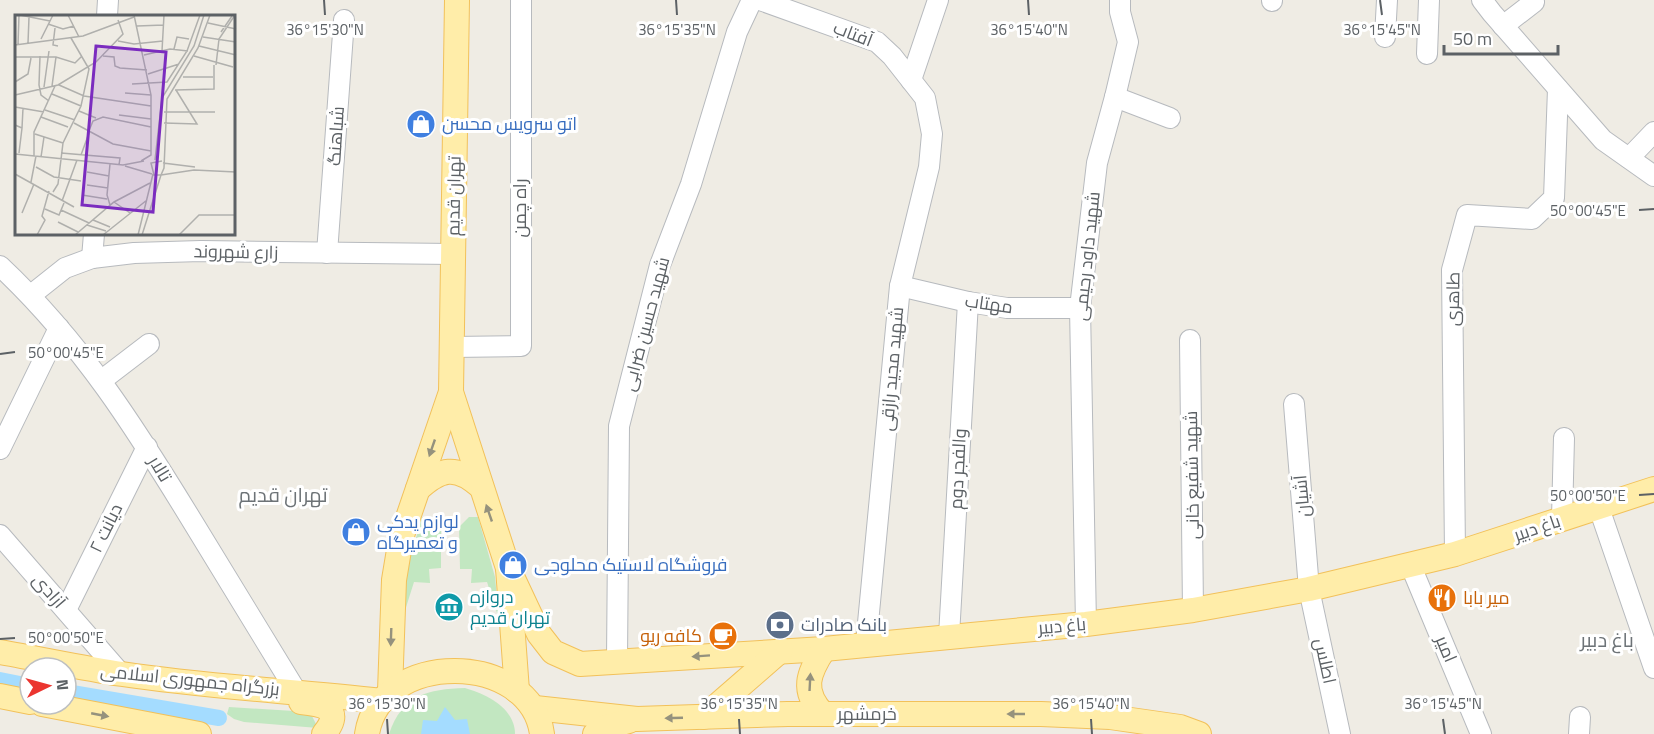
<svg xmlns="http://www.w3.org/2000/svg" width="1654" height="734" viewBox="0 0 1654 734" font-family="'Titillium Web',Cairo,sans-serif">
<rect width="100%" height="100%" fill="#efece4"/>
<g fill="#c2e7c1">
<path d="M422,517h9l10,9v42l-12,1 1,14 -16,-1 -12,38 3,-43z"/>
<path d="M469,517h9l17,60 4,42 -12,-37 -16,1 1,-14h-12l-1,-42z"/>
<path d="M465,688c21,6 50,20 50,46h-126c13,-39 39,-45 76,-46z"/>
<path d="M229,707l81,5 8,16 -74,-6 -10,-3 -7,-5z"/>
</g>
<path fill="#a4dcff" d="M445,707l10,13 12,-1 3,15h-49l2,-14 14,1z"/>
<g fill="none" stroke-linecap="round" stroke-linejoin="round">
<g stroke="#a4dcff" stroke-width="16">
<path d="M0,680l30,6"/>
<path d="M66,692l153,26"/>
</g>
<g stroke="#b7babe" stroke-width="22">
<g id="minor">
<path d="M760,0l117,42 15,14 33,42 7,36 -3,33 -29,119 -34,358"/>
<path d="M1482,0l10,13 111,127 51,36"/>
<path d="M1272,1v-1"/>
<path d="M107,16l1,-16"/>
<path d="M1503,26l31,-24"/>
<path d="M1385,37l2,-37"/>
<path d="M1427,54l2,-54"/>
<path d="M911,80l27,-80"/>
<path d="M1115,97l55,21"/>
<path d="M1629,158l25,-26"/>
<path d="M327,253l17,-233"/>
<path d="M92,258l2,-24"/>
<path d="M0,266c82,77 136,163 194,258 34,55 68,111 102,167"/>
<path d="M900,286l68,16 39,6h73"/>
<path d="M31,295l34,-27 27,-10 42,-5 67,-2 252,3"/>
<path d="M1190,340l3,270"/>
<path d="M452,347l69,-1v-346"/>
<path d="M102,380l47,-36"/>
<path d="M1294,404l15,185 31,145"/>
<path d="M0,449l59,-121"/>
<path d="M1599,508l55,160"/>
<path d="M1562,518l2,-80"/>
<path d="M0,535l121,139"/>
<path d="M1455,554l-3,-284 15,-55 65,4 22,-21 4,-109"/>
<path d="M1410,564l71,170"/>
<path d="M66,610l81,-163"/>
<path d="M1086,624l-6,-316 17,-145 18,-66 13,-55 -8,-30v-12"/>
<path d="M949,636l19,-334"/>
<path d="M617,661l2,-235 41,-161 31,-81 46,-152 15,-32"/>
<path d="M1579,734l1,-17"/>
</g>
</g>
<g stroke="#f2c15a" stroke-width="26">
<g id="major">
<path d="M457,0l-6,392 57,176 9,123"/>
<path d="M418,489c23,-21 38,-24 62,-3"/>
<path d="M508,568l31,66 14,18 27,12 244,-15 262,-25 107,-14 116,-21 146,-35 199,-65"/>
<path d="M0,652c41,7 81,16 122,22 86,13 173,17 260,27"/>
<path d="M390,691l4,-111 7,-42 50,-146"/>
<path d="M0,696l30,6"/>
<path d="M301,702c21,2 44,6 23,32"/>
<path d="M42,704l157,30"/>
<path d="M535,708l102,11 151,-5h253l69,3 70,10 19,7"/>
<path d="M823,714c-22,-23 -15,-41 1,-65"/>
<path d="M704,717l77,-67"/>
<path d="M367,734c13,-85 164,-83 175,0"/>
<path d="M595,734l11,-7 23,-6"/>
</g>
</g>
<use href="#minor" stroke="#fff" stroke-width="20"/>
<use href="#major" stroke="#ffeda9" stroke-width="24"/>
</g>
<defs><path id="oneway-solid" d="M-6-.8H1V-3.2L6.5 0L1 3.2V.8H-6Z" transform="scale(1.5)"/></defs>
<g fill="#95927d">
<use href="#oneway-solid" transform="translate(432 448) rotate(109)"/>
<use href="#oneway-solid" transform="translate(489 513) rotate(-109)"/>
<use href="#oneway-solid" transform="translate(391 637) rotate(92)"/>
<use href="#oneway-solid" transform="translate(701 656) rotate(176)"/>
<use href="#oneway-solid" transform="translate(810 682) rotate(-87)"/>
<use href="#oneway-solid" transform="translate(1016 714) rotate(180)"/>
<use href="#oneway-solid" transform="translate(100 715) rotate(11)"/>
<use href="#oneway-solid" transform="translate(674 718) rotate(178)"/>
</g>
<path fill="none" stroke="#5c6165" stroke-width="2" d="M324,0l1,15M676,0l1,15M1028,0l1,15M1380,0l2,15M1639,210l15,-1M0,354l15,-2M1639,495l15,-1M0,639l15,-1M387,719l1,15M739,719l1,15M1091,719l1,15M1443,719l2,15"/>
<defs>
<g id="shop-disc" transform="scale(1.5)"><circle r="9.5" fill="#3f7fe0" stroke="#fff"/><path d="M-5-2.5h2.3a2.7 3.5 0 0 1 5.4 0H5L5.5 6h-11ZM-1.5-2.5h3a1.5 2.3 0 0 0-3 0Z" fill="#fff"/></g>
<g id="restaurant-disc" transform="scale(1.5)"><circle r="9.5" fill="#e8710a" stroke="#fff"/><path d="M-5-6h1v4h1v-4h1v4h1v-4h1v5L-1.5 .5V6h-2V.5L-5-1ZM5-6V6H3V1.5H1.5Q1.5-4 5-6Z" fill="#fff"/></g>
<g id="museum-disc" transform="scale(1.5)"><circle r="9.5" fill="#0f9aa8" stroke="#fff"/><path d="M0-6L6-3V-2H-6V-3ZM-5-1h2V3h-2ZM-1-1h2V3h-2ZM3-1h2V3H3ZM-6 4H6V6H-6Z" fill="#fff"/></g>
<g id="bank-disc" transform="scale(1.5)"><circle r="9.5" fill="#5c6f8a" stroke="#fff"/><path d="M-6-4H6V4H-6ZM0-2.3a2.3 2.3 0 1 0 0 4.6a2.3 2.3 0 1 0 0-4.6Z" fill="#fff"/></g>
<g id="cafe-disc" transform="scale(1.5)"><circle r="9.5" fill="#e8710a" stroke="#fff"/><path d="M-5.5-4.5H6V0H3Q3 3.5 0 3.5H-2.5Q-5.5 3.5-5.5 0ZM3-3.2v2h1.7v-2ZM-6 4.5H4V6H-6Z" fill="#fff"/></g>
</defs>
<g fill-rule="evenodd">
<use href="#shop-disc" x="421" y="124"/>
<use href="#shop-disc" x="356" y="532"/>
<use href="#shop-disc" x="513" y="565"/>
<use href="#restaurant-disc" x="1442" y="598"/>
<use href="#museum-disc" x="449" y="607"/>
<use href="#bank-disc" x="780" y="625"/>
<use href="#cafe-disc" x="723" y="636"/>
</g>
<g text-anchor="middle" stroke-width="6" stroke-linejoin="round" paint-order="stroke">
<g font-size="18" fill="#5c6165" stroke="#fff">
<text transform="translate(853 34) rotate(21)" y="6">آفتاب</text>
<text transform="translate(336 136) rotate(-86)" y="6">شباهنگ</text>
<text transform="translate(454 196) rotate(-89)" y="6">تهران قدیم</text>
<text transform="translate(520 208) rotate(-90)" y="6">راه چمن</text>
<text transform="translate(236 252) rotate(1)" y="6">زارع شهروند</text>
<text transform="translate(1087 256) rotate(-84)" y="6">شهید داود رحیمی</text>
<text transform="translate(1453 299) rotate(-89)" y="6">طاهری</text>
<text transform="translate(989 304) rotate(8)" y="6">مهتاب</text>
<text transform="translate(646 324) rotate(-75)" y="6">شهید حسین ضرابی</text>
<text transform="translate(892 369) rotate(-85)" y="6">شهید مجید رازقی</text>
<text transform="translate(160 469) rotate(59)" y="6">تالار</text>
<text transform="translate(958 469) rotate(-87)" y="6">والفجر دوم</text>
<text transform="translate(1192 475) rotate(-91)" y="6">شهید شفیع خانی</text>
<text transform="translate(1302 496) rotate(-95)" y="6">آشیان</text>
<text transform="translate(106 528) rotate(-64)" y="6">دیانت ۲</text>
<text transform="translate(1537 528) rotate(-19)" y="6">باغ دبیر</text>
<text transform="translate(49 591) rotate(49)" y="6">آزادی</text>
<text transform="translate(1062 626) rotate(-5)" y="6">باغ دبیر</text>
<text transform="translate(1446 649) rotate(67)" y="6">امیر</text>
<text transform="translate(1325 661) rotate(78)" y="6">اطلس</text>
<text transform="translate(190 680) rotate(6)" y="6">بزرگراه جمهوری اسلامی</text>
<text x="867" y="720">خرمشهر</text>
</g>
<g font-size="18" fill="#366cbe" stroke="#fff" text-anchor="start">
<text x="442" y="130">اتو سرویس محسن</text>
<text x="377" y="528">لوازم یدکی<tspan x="377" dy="21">و تعمیرگاه</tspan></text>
<text x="534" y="571">فروشگاه لاستیک محلوجی</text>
</g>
<g font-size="18" fill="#0d838f" stroke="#fff" text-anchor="start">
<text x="470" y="603">دروازه<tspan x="470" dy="21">تهران قدیم</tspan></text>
</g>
<g font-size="18" fill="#c56008" stroke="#fff" text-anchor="start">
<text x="1463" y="604">میر بابا</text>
<text x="702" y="642" text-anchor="end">کافه ریو</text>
</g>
<g font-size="18" fill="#4e5e75" stroke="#fff" text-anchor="start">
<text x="801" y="631">بانک صادرات</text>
</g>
<g font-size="20" fill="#6d7377" stroke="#fff">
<text x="283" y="502">تهران قدیم</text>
<text x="1607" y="647">باغ دبیر</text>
</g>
</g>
<g transform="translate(15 15)">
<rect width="220" height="220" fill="#efece4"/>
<path fill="none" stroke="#b0b0ad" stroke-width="1.5" d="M5,0l30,6M53,0l11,22M119,0l17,80v60l-10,6M193,8l28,6M33,9l15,5 11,-3M122,11l27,-1M40,13l-2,17 5,1M206,17l11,-16M188,22l33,5M26,24l12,-24M103,26l16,3 29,-3M13,28l1,-26M0,30l68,-9 51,-19M3,30l1,-30M184,31l37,9M159,34l3,-12 12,2M147,36l2,-36M129,40l26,-6 18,2M25,41l-1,29 2,10 8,6M88,41l11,1 1,9 5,2 27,2M179,41l39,11M0,42h41l19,6 7,-7M201,50l3,-26 16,-24M133,59l31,-10M168,62h30M0,67l13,-8 3,-16M117,69l35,-2 20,-31 13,-36M44,70l25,11 67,10M37,71l4,-29M29,72l5,-36M160,75l39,-1v-24M110,78l26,2M37,79l29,12M0,80l43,-10 38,-23 27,-28 -5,-14M0,92l29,5M30,95l30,10M64,96l17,7M149,97h51M104,100l32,4M26,102l27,10M59,108l39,21 38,7M149,108l33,1 -21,-34M0,110l7,3 -3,25M7,113l1,-20M73,118l5,-12 10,-4 48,10M20,119l28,9M46,138l59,5 -1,7M0,139l108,11 21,-4M66,140l8,-22M19,141v-24l21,-46M26,142l3,-20M140,145l7,-62 32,-52 10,-31M147,146l-11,2 3,12h7l3,-7 3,-69 31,-51 12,-33M148,148l32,4M95,149l-3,31 3,10M110,151l27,8M21,152l18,10 27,4M72,157l22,4M0,159l59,33M146,160l33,-5 42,2M16,167l5,-26M72,170l21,3M38,177l5,-8 5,-41 18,-37 8,-37 -18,-31M67,180l25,4M47,186l15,-41M99,187l16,11M30,194l14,6 5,-12M46,195l28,13M7,198l12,-29M78,205l17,7M43,207l20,10M72,210l19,6M22,220l8,-15 -3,-4 7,-25M60,220l39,-33 36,-19M88,220l44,-35M123,220l15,-61M127,220l19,-60M164,220l20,-20h37"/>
<path fill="#7b2cbf" fill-opacity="0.15" stroke="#7b2cbf" stroke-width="3" d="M81,31l70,6 -13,160 -71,-7z"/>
<rect width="220" height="220" fill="none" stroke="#5c6165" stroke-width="3"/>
</g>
<g font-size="15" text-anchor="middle" fill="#5c6165" stroke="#fff" stroke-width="6" stroke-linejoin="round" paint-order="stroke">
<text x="677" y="35">36°15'35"N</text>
<text x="325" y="35">36°15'30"N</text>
<text x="1029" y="35">36°15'40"N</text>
<text x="1382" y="35">36°15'45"N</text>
<text x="1588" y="216">50°00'45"E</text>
<text x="66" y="358">50°00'45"E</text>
<text x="1588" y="501">50°00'50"E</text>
<text x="66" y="643">50°00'50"E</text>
<text x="387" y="709">36°15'30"N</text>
<text x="739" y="709">36°15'35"N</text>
<text x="1091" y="709">36°15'40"N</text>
<text x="1443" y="709">36°15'45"N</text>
</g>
<g transform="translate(48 686) rotate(85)"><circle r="28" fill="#ffffff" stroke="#bec0c1" stroke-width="1.5"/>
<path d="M0-4.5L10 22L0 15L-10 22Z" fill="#eb352f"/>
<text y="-9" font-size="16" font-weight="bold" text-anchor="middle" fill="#5c6165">N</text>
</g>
<path d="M1444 45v9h114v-9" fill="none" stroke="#5c6165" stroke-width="3"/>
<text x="1453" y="45" font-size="18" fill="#5c6165" stroke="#ffffff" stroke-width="4.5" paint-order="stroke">50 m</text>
</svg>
